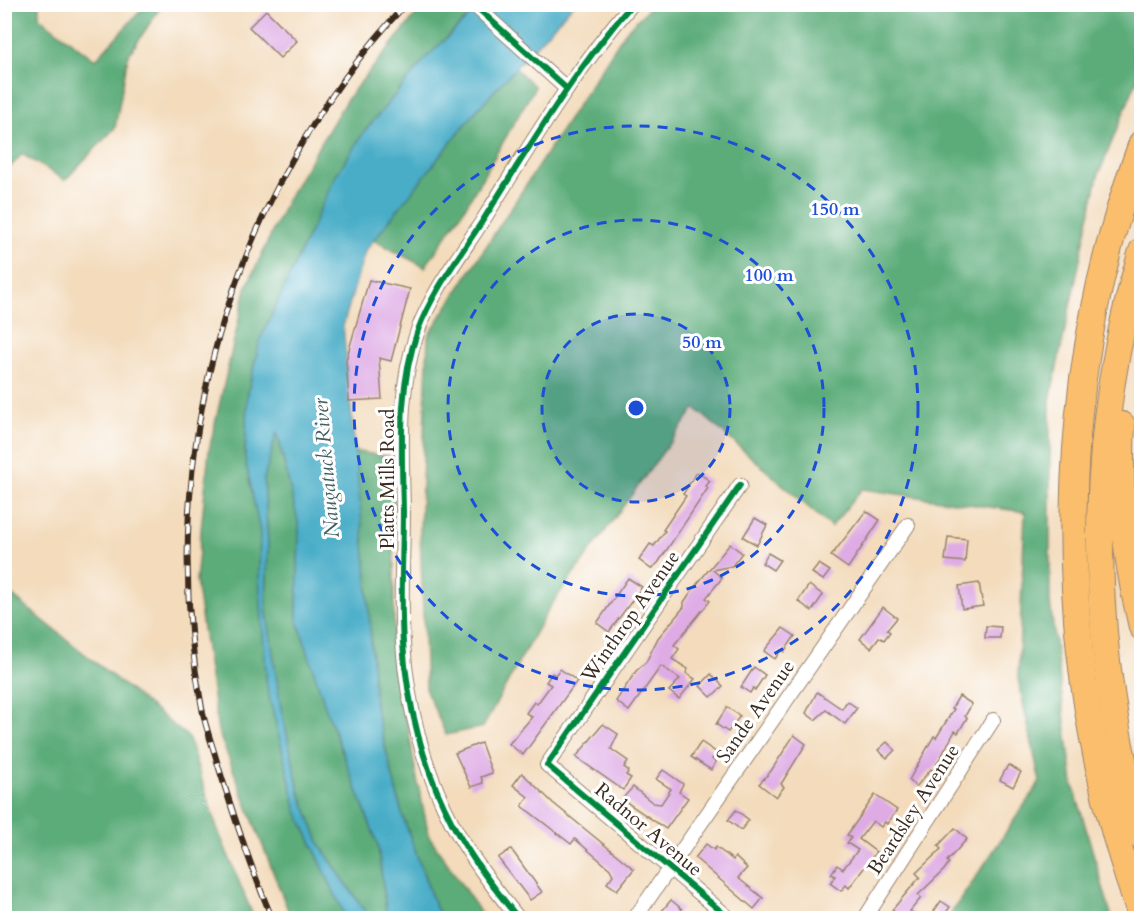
<svg xmlns="http://www.w3.org/2000/svg" width="1146" height="923" viewBox="0 0 1146 923" font-family="Cardo,serif">
<rect width="100%" height="100%" fill="#fff"/>
<filter id="ink" filterUnits="userSpaceOnUse"><feTurbulence type="fractalNoise" baseFrequency=".0167" numOctaves="2"/><feDisplacementMap in="SourceGraphic" scale="12" xChannelSelector="R" yChannelSelector="G"/><feConvolveMatrix kernelMatrix="1 2 1 2 8 2 1 2 1" color-interpolation-filters="sRGB"/></filter>
<filter id="wash" filterUnits="userSpaceOnUse"><feTurbulence type="fractalNoise" baseFrequency=".008" numOctaves="4" result="noise"/><feDisplacementMap in="SourceGraphic" scale="24" xChannelSelector="R" yChannelSelector="G"/><feGaussianBlur stdDeviation="1.35" result="paint"/><feColorMatrix in="noise" values="0 0 0 0 0 0 0 0 0 0 0 0 0 0 0 0 0 1.4 0 .05"/><feComposite in="paint" operator="in"/></filter>
<g filter="url(#wash)">
<rect width="100%" height="100%" fill="#f3dbbc"/>
<g fill="#5cac79" stroke="#4c6b4c" stroke-width="1.5">
<path d="M5,4l34,1v12l56,43 51,-55h16l-34,51 -13,72 -50,52 -43,-26 -17,19z"/>
<path d="M653,4l488,1v65l-43,106 -48,224v202l23,182 39,134h-164l92,-136 -22,-103 7,-167 -163,-23 -31,38 -136,-119 -146,200 -66,119 -37,8 -20,-45 -6,-158 8,-196 197,-304z"/>
<path d="M424,5h32l12,12 -41,40 -63,75 -28,43 -76,165 -13,57 -2,61 15,74 -1,45 8,110 30,124 49,107h-55l-73,-187 -22,-150 13,-131 37,-162 42,-90 59,-99z"/>
<path d="M515,68l20,19 -72,124 -38,56 -52,-27 102,-128z"/>
<path d="M277,431l22,95 -2,92 30,94 51,133 9,73 -19,-2 -48,-71 -21,-55 -18,-82 -15,-102 2,-62 -4,-65z"/>
<path d="M353,451l41,7v184l22,132 13,62 55,82h-41l-8,-12 -33,-92 -27,-107 -9,-141z"/>
<path d="M4,589l184,148 29,91 37,90h-249z"/>
</g>
<path fill="#49adc8" stroke="#426c73" stroke-width="1.5" d="M481,5h92l-98,107 -110,139 -22,75 23,240 9,141 27,107 33,92 8,12h-56l-9,-73 -51,-133 -30,-94 2,-92 -22,-94 -13,47 4,65 -2,62 15,102 18,82 21,55 48,71 10,2h-32l-49,-107 -30,-124 -8,-110 1,-45 -15,-74 2,-61 13,-57 76,-165 28,-43 63,-75z"/>
<g id="blocks">
<g fill="#deabe5">
<path d="M266,10l31,31 -17,17 -31,-31z"/>
<path d="M369,280l41,9 -19,72 -12,-3 3,41 -33,2 -3,-41z"/>
<path d="M697,472l13,9 -4,5 2,2 -50,75 -7,6 -12,-9 11,-16 4,2 11,-15 -2,-1 23,-34 -3,-2z"/>
<path d="M866,511l14,9 -32,48 -17,-12z"/>
<path d="M755,518l12,7 -10,20 -14,-8z"/>
<path d="M948,537l19,2 -2,23 -20,-2z"/>
<path d="M730,544l12,9 -10,13 -19,4 9,8 -16,20 4,3 -36,44 5,4 -7,10 16,10 -2,4 9,6 -16,20 -10,-8 11,-12 -19,-13 -32,45 -13,-10 20,-30 10,-9 12,-24 26,-31v-5l9,-13z"/>
<path d="M768,553l12,7 -7,10 -11,-7z"/>
<path d="M819,564l11,7 -7,9 -11,-7z"/>
<path d="M628,578l14,9 -33,45 -12,-9z"/>
<path d="M979,583l4,23 -21,3 -3,-23z"/>
<path d="M809,585l14,10 -11,16 -14,-10z"/>
<path d="M883,607l14,11 -10,12 3,2 -6,8 -5,-3 -8,11 -11,-9z"/>
<path d="M986,626l15,1 -1,11h-15z"/>
<path d="M783,628l12,8 -11,16 -3,-2 -6,9 -11,-8z"/>
<path d="M754,667l11,8 -10,15 -2,-2 -3,5 -9,-6z"/>
<path d="M560,669l17,12 -54,74 -14,-11 23,-27 -6,-4 8,-11 3,2 14,-19 -5,-3 6,-9 3,2z"/>
<path d="M711,674l12,12 -12,11 -11,-11z"/>
<path d="M817,692l25,17 5,-8 10,7 -12,16 -19,-14 -11,10 -9,-7z"/>
<path d="M959,696l13,8 -7,12 2,2 -9,15 -3,-2 -22,40 -2,-2 -15,18 -7,-7 25,-44 2,2 18,-29 -2,-1z"/>
<path d="M727,707l13,9 -12,16 -12,-8z"/>
<path d="M603,724l15,10 -7,15 17,12 -4,6 5,4 -3,4 5,3 -8,12 -47,-33z"/>
<path d="M794,735l12,9 -25,40 3,3 -8,10 -17,-13 12,-13z"/>
<path d="M701,742l16,11 -5,6 4,3 -5,8 -20,-13z"/>
<path d="M887,742l8,8 -8,8 -9,-8z"/>
<path d="M481,743l11,30 -11,4 2,6 -12,4 -16,-34z"/>
<path d="M1008,765l13,7 -8,15 -13,-7z"/>
<path d="M663,770l20,14 -4,8 9,6 -22,31 -44,-30 11,-12 20,16 8,1 10,-15 -15,-10z"/>
<path d="M522,773l31,30 81,66 -17,21 -10,-7 6,-8 -3,-6 -35,-30 -4,5 -49,-38 6,-9 -15,-12z"/>
<path d="M875,795l22,15 -10,14 -2,-2 -4,5 -8,-6 -14,18 17,13 -27,36 -3,-3 -5,6 -11,-8 5,-7 -4,-2 6,-9 6,4 15,-19 -11,-7 4,-5 -4,-3z"/>
<path d="M736,810l13,10 -8,10 -13,-10z"/>
<path d="M955,828l12,11 -20,22 2,2 -5,7 -26,25 3,3 -11,13 10,7h-18l-10,-8 28,-33 -4,-4 25,-24 -3,-3z"/>
<path d="M706,844l8,6 2,-3 17,13 2,-3 12,11 -9,10 25,20 -9,11 -59,-51z"/>
<path d="M511,849l31,43 -12,8 -32,-42z"/>
<path d="M671,900l11,9 -8,9h-18z"/>
<path d="M941,901l9,6 -7,10 -9,-6z"/>
</g>
</g>
</g>
<g filter="url(#ink)">
<use href="#blocks" fill-opacity="0" stroke="#97826d" stroke-width="1.5"/>
<g fill="none" stroke-linecap="round" stroke-linejoin="round">
<g stroke="#97826d" stroke-width="16">
<g id="street">
<path d="M473,4l94,85"/>
<path d="M518,918c-24,-30 -48,-61 -66,-95 -29,-55 -45,-119 -49,-180 -3,-44 0,-88 0,-132 -1,-60 -6,-123 15,-181 15,-40 44,-77 67,-113 46,-73 90,-147 147,-213"/>
<path d="M635,918l273,-393"/>
<path d="M729,918l-182,-153 193,-280"/>
<path d="M865,918l128,-198"/>
</g>
</g>
<g stroke="#97826d" stroke-width="28">
<g id="highway">
<path d="M1142,143c-93,248 -90,527 0,775"/>
<path d="M1142,251c-58,190 -54,396 0,586"/>
<path d="M1122,425c-4,67 4,136 20,202"/>
</g>
</g>
<use href="#street" stroke="#fff" stroke-width="14"/>
<use href="#highway" stroke="#fabe6d" stroke-width="26"/>
<g stroke="#3b2a1e" stroke-width="6">
<path id="rail" d="M272,918c-21,-50 -38,-101 -54,-153 -5,-19 -13,-38 -16,-57 -49,-251 29,-517 204,-704"/>
</g>
<use href="#rail" stroke="#fff" stroke-width="4" stroke-dasharray="11" stroke-linecap="butt"/>
<g stroke="#fff" stroke-width="10">
<g id="cycleway">
<path d="M473,4l94,85"/>
<path d="M518,918c-24,-30 -48,-61 -66,-95 -29,-55 -45,-119 -49,-180 -3,-44 0,-88 0,-132 -1,-60 -6,-123 15,-181 15,-40 44,-77 67,-113 46,-73 90,-147 147,-213"/>
<path d="M729,918l-182,-153 193,-280"/>
</g>
</g>
<use href="#cycleway" stroke="#00873e" stroke-width="6"/>
</g>
</g>
<circle cx="636" cy="408" r="94" fill="#1d4ed8" fill-opacity=".12"/>
<g fill="none" stroke="#1d4ed8" stroke-width="3" stroke-dasharray="10 8">
<circle cx="636" cy="408" r="94"/>
<circle cx="636" cy="408" r="188"/>
<circle cx="636" cy="408" r="282"/>
</g>
<g text-anchor="middle" stroke-width="6" stroke-linejoin="round" paint-order="stroke">
<g font-size="20" fill="#3b2a1e" stroke="#fff">
<text transform="translate(387 479) rotate(-90)" y="7">Platts Mills Road</text>
<text transform="translate(630 616) rotate(-55)" y="7">Winthrop Avenue</text>
<text transform="translate(755 711) rotate(-55)" y="7">Sande Avenue</text>
<text transform="translate(913 809) rotate(-57)" y="7">Beardsley Avenue</text>
<text transform="translate(649 829) rotate(40)" y="7">Radnor Avenue</text>
</g>
<g font-size="21" font-style="italic" fill="#415e62" stroke="#fff">
<text transform="translate(326 468) rotate(-95)" y="7">Naugatuck River</text>
</g>
</g>
<circle cx="636" cy="408" r="9" fill="#1d4ed8" stroke="#fff" stroke-width="3"/>
<g font-size="18" text-anchor="middle" font-weight="bold" fill="#1d4ed8" stroke="#fff" stroke-width="6" stroke-linejoin="round" paint-order="stroke">
<text x="835" y="215">150 m</text>
<text x="769" y="281">100 m</text>
<text x="702" y="348">50 m</text>
</g>
<rect width="1146" height="923" fill="none" stroke="#fff" stroke-width="24"/>
</svg>
